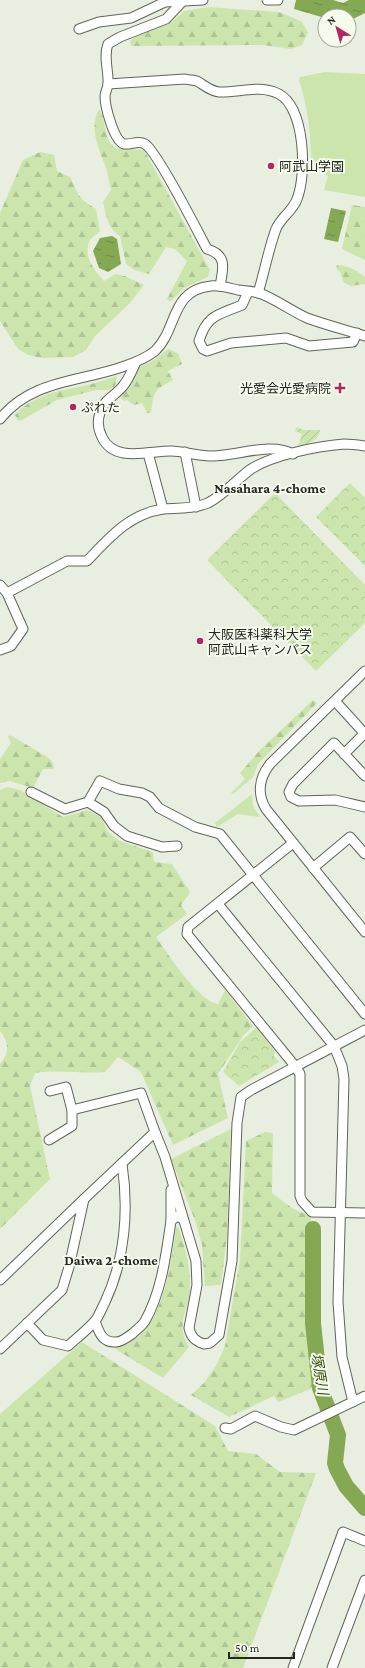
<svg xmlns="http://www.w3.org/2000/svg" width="365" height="1668" viewBox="0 0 365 1668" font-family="'Crimson Pro','Noto Sans JP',serif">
<defs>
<pattern id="forest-firs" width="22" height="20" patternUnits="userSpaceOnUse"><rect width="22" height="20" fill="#cbe5ad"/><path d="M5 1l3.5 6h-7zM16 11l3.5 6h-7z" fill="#aec495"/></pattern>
<pattern id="park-crowns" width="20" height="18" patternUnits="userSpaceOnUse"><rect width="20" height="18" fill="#cbe5ad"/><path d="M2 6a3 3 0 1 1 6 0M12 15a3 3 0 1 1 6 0" fill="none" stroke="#aec495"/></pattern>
<pattern id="garden-furrows" width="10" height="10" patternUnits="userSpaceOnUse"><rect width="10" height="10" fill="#cbe5ad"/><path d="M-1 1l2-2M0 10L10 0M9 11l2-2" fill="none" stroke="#aec495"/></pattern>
<pattern id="water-ripples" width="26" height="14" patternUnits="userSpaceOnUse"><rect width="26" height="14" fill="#85a952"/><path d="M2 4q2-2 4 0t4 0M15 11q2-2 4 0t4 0" fill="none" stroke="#6d8a44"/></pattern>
</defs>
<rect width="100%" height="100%" fill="#e8efe0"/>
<g fill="#cbe5ad">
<path d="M325,72l40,2v123l-41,-7 4,-14 -14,-9 -3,-4c0,-29 -3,-55 -12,-83l1,-3z"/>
<path d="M252,794l1,12 7,11 -22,-3 -21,13 -2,-4z"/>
</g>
<g fill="url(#forest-firs)">
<path d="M208,7l71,5 22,9 7,11 -6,13 -11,4 -28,-4 -132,1 -1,-5 7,-5 35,-14 12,-11z"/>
<path d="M99,109c9,14 2,26 16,39l29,2 66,120 -2,7 -24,11 -14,14 -3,-3 20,-38 -12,-12 -9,-2 -17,27 -15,-4 -8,-6 -6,-28c-12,-7 -14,-21 -17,-34l8,-12c-2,-8 -3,-17 -6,-25 -7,-18 -16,-38 -6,-56z"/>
<path d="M40,152l14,3 3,16 13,6 8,17 6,7 12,8 4,22c-3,3 -8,6 -10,9 -8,16 5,31 14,41l11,-7 10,2 19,9 -14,18 -35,33 -9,14 -13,7 -31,1 -14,-3 -10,-6 -18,-28v-108l23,-53z"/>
<path d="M352,205l13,2v53l-23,-11z"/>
<path d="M337,265c10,0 20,5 28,12v7l-14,2 -7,-3 -4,-11 -4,-4z"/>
<path d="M168,349l10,4 4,11 -14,7 5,9c-20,10 -19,12 -22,33h-4l-5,-10 -8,2 -7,-5 -3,1 -5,-5 17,-27 18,-9z"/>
<path d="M117,376l-2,10 -7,4h-12l-39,10 -35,20 -4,1 -3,-6c18,-20 39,-23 63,-28 13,-2 26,-7 39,-11z"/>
<path d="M313,700l4,3 -59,61 -5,13 -20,17 -2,-1 14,-14 -5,-6 20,-23z"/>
<path d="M10,735l39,23 4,5 1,6h-11l-10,19 -23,-7 -10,2v-24l11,-16 -3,-6z"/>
<path d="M8,787l12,3 43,27 24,-7 14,7 7,15 12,9 33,11 1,10 18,2 18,28 -9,13 6,9 -31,23c12,17 42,64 62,67l7,-14 28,36 -10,10 -25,38 10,44 -55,27 -32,-73 -23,-15 -13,15c-23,2 -46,-3 -70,1l-5,13 20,93 -50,50v-165c10,-11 9,-22 0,-33v-241z"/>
<path d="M231,1129l-4,106 -6,50 -16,1 -3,-41 -6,-22 -25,-64z"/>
<path d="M265,1132l8,1 -1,60 20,15 19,9c-4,59 -6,112 4,170l-37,15 -4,-6 -45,21 -38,-22 14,-13 12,-18 8,-18 15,-86 6,-119z"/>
<path d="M178,1227c7,19 12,38 12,58 0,25 -16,38 -1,62l-26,31 -51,-31c5,-1 13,-1 18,-4 34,-21 41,-79 46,-115z"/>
<path d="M82,1342l133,84 13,25 28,3 24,18 36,1 -73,195h-243v-254z"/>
</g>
<g fill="url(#park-crowns)">
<path d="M350,483l15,15v68l-49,-49z"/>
<path d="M275,493l90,92v38l-49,48 -109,-111z"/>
<path d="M257,1027l18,25 -1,4 5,6 -40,24 -16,-14 17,-30z"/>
</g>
<path fill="url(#garden-furrows)" d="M297,427l7,3h16c-2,12 -12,13 -22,17l4,-13 -7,-3z"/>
<g fill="url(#water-ripples)">
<path d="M296,0h37l10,3 6,-3h16v13l-16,8v-5h-24v2l-31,-9z"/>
<path d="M331,208l15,3 -8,31 -14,-3z"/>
<path d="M112,236l5,3 4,25 -13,8 -9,-4 -6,-17 7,-13z"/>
</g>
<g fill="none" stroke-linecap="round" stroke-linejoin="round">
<path stroke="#85a952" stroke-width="16" d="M313,1229v94l7,65 18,47 -3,28 2,6 9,17 19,22"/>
<g stroke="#606559" stroke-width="11">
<g id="minor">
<path d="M267,0h11"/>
<path d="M182,2l-16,17 -46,18 -12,7c-5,13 1,27 0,40 0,4 -3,8 -3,12 0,11 9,45 19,48 7,1 14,-4 21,0 12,7 53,88 62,105 21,6 16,20 13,37"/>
<path d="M79,29l20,-7 32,-4 34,-16 38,-2"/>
<path d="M108,84l77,-5c4,1 8,1 12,2 7,4 13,10 22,11 19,1 41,-8 60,2 26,14 28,80 18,105 -4,12 -16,18 -21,30 -7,18 -12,45 -18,64"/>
<path d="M248,292l-6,13c-23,10 -35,9 -43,36l4,8 4,2 24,-8 55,-5 23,8 44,-4 4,-9"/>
<path d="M136,362c-4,8 -7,17 -13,24 -8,10 -20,14 -23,27 -3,8 -2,16 2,24 12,26 46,14 69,14 13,0 25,5 39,5 26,1 60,-15 83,-2"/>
<path d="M0,419c31,-39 79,-37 122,-52 12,-4 23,-8 33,-16 23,-22 15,-61 56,-65 9,-1 18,2 27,4 6,1 14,1 21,3 17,6 32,18 48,25 19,7 39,12 58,18"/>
<path d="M185,452l11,55"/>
<path d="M148,453l15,56"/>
<path d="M0,585l7,8 16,36 -12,17 -11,4"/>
<path d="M7,593l60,-32h20c22,-23 42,-47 76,-52 15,-1 31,0 45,-6 16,-8 28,-23 43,-34 22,-14 67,-23 93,-25 7,0 14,1 21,2"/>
<path d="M365,671l-95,93c-11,14 -13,30 -4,45l99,123"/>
<path d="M335,701l30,33"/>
<path d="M344,754l21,-21"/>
<path d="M365,776l-31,-33 -41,41 -4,8 2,5 8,4 36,-1 30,7"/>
<path d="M31,792l34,17 23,-7 12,-21 19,8 23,4 8,4 9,11 36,19 25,7 145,180"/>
<path d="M88,802l16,10 10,14 13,10 35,11 15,-1"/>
<path d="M293,843l-105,84 -1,7 108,132 5,8v122l2,5 10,11 53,1"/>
<path d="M313,868l37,-31 15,17"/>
<path d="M218,904l116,142 8,20 2,13 -6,223 4,55 11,45"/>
<path d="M50,1091l16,-4 6,23 69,-17 14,39"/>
<path d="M49,1140l23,-14v-16"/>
<path d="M84,1199l71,-67 10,25 31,104 1,24 -8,43c2,9 6,13 15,16l6,-1 9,-8 13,-74 5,-138 4,-26 10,-7 114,-60"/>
<path d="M171,1221v-31"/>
<path d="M0,1280l84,-81 -15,68 -7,23 -62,59"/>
<path d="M95,1321c4,11 7,22 21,21 5,0 12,-5 16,-8 4,-4 10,-8 13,-13 17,-30 21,-67 26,-100l6,-5 6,3"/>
<path d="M27,1323l16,17 25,6c9,-8 19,-16 27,-25 4,-5 7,-13 10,-19 20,-42 24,-92 17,-138"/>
<path d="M225,1428l6,1 24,-13 26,11 13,3 71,-34"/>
<path d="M293,1668l50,-136 22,9"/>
<path d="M332,1668l33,-88"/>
</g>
</g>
<use href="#minor" stroke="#fff" stroke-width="9"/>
</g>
<g fill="#b32761" stroke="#f5fcee" stroke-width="1.5">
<circle cx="271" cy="166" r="4"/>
<path d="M338 382h4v4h4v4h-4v4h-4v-4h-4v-4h4z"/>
<circle cx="73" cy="407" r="4"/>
<circle cx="200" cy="641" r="4"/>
</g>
<g text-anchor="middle" stroke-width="4" stroke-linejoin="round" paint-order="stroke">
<g font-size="13" fill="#242722" stroke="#f5fcee" text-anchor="start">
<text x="279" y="171">阿武山学園</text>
<text x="331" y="393" text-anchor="end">光愛会光愛病院</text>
<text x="81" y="412">ぷれた</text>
<text x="208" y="639">大阪医科薬科大学<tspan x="208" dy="15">阿武山キャンパス</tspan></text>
</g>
<g font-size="14" font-weight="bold" fill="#242722" stroke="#f5fcee">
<text x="270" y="493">Nasahara 4-chome</text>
<text x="111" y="1265">Daiwa 2-chome</text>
</g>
<g font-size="14" font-style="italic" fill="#314806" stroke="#f5fcee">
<text transform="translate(320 1374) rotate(80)" y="5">塚原川</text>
</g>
</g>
<g transform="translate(337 28) rotate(323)"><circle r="19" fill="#f5fcee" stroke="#a1a79c"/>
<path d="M0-3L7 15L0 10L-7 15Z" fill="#b32761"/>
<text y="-6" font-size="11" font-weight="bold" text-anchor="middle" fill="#242722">N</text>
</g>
<path d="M229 1652v6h65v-6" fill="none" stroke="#242722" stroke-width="2"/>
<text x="235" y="1652" font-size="12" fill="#242722" stroke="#f5fcee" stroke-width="3" paint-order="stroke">50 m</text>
</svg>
